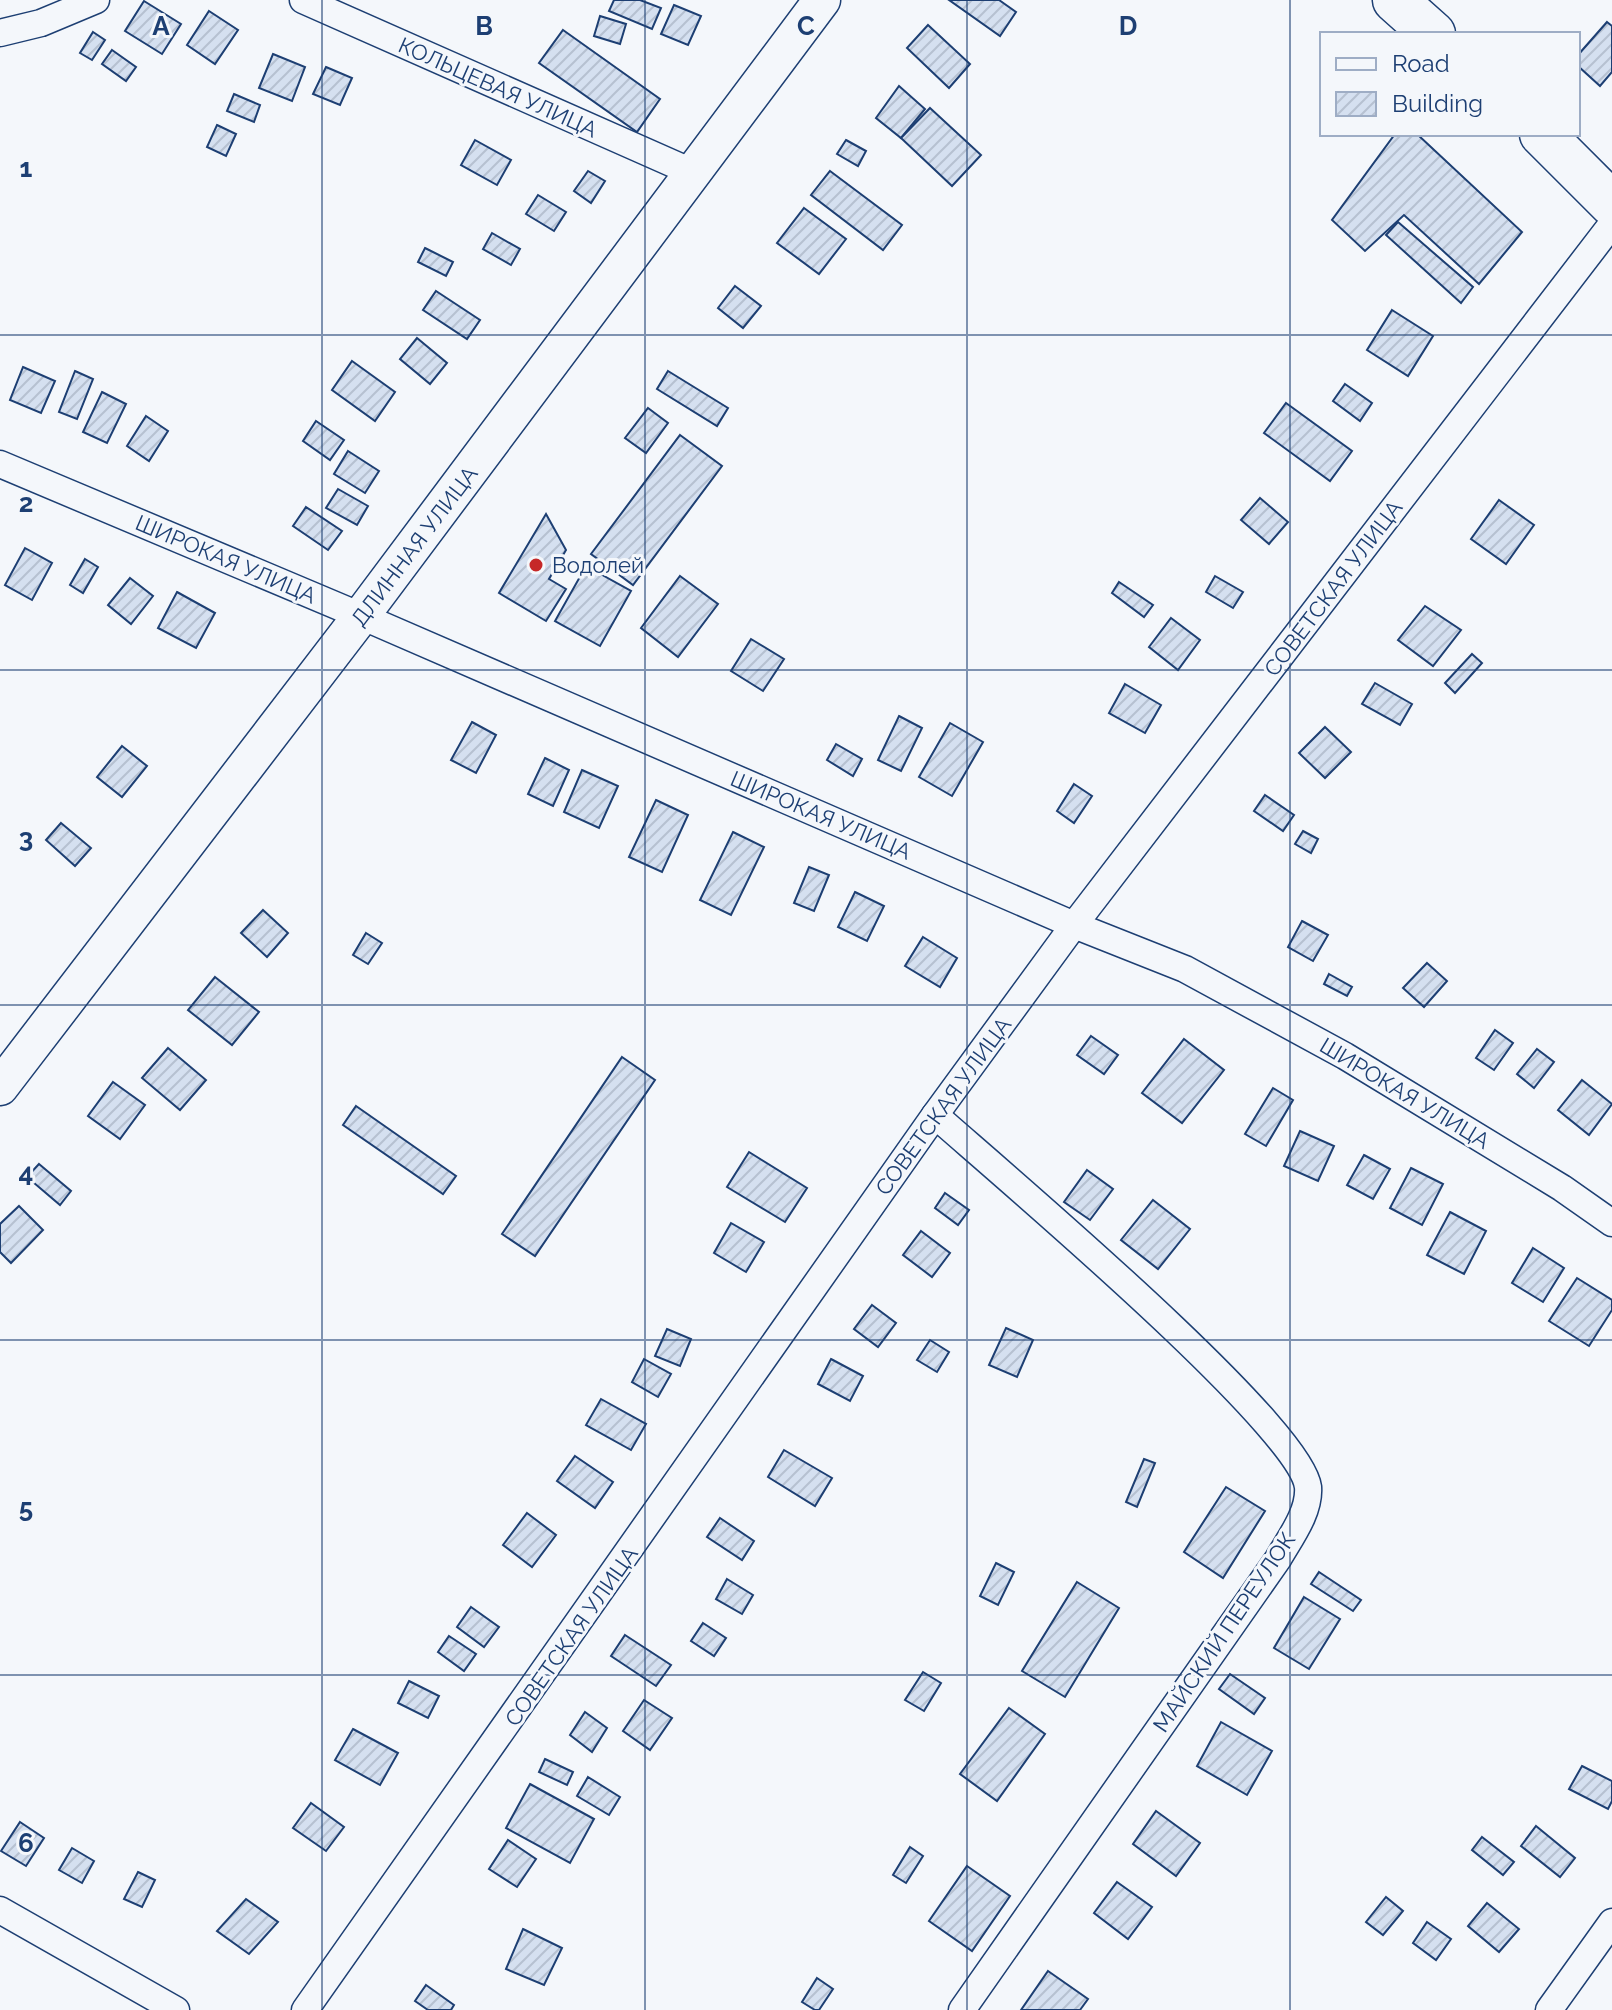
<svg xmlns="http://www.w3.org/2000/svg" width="1612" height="2010" viewBox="0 0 1612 2010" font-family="Raleway,sans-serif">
<defs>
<pattern id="building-hatch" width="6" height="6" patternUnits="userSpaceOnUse" patternTransform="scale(2)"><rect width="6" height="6" fill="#d5e0f0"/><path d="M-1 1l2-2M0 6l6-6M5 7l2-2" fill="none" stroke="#b6c1d1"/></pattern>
</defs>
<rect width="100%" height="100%" fill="#f4f7fb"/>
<g fill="url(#building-hatch)" stroke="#1d3f73" stroke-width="2">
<path d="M614,0h26l21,8 -9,21 -43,-18z"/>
<path d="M949,0h50l17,12 -16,24z"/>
<path d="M144,1l37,23 -19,30 -37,-23z"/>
<path d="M674,5l27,11 -13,29 -27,-11z"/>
<path d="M209,11l29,19 -23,34 -28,-19z"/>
<path d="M600,16l26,8 -6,20 -26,-8z"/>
<path d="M1607,22l5,4v46l-12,14 -22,-20v-11z"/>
<path d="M928,25l42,39 -21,24 -42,-40z"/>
<path d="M563,30l97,69 -23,33 -98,-69z"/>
<path d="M93,32l12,8 -13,20 -12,-7z"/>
<path d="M112,50l24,17 -10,14 -24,-17z"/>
<path d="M273,54l32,13 -13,34 -33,-13z"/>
<path d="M326,67l26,11 -12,27 -27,-11z"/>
<path d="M899,86l26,23 -24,29 -25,-20z"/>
<path d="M234,94l26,11 -6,17 -27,-11z"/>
<path d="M930,108l51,47 -29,31 -51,-48z"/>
<path d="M217,125l19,9 -10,22 -19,-9z"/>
<path d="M1395,134h22l105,98 -43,52 -75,-69 -39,36 -33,-31z"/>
<path d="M475,140l36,20 -14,25 -36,-20z"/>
<path d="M846,140l20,11 -8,15 -21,-12z"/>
<path d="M588,171l17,10 -14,22 -17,-12z"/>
<path d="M830,171l72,54 -19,25 -72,-55z"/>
<path d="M538,195l28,17 -12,19 -28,-17z"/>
<path d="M804,208l42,31 -27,35 -42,-31z"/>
<path d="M1398,222l75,65 -12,16 -75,-68z"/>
<path d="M492,233l28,16 -9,16 -28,-16z"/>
<path d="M425,248l28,14 -7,14 -28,-14z"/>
<path d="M735,286l26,20 -18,22 -25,-20z"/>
<path d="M436,291l44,29 -13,19 -44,-29z"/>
<path d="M1392,310l41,26 -25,40 -41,-26z"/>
<path d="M417,338l30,25 -17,21 -30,-25z"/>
<path d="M352,361l43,31 -20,29 -43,-31z"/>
<path d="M23,367l32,14 -14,32 -31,-13z"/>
<path d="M75,371l18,8 -16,40 -18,-7z"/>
<path d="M668,371l60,37 -11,18 -60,-37z"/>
<path d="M1345,384l27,19 -12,18 -27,-20z"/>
<path d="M102,392l24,12 -19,39 -24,-11z"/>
<path d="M1286,403l66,48 -22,30 -66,-48z"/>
<path d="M648,408l20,15 -22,30 -21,-15z"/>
<path d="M146,416l22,15 -19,30 -22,-15z"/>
<path d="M316,421l28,19 -14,20 -27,-19z"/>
<path d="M680,435l42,31 -89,119 -42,-31z"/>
<path d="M348,451l31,20 -14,22 -31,-19z"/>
<path d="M338,489l30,17 -11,19 -31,-17z"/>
<path d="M1260,498l28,24 -19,22 -28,-24z"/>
<path d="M1499,500l35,25 -28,39 -35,-25z"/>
<path d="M306,507l36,24 -14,19 -35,-24z"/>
<path d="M546,514l20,36 -17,29 17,10 -20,32 -47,-28z"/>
<path d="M25,548l27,15 -20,37 -27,-15z"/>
<path d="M85,559l13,8 -15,26 -13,-8z"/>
<path d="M586,566l45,25 -31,55 -45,-25z"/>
<path d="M680,576l38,28 -40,53 -37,-29z"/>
<path d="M1215,576l28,16 -10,16 -27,-16z"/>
<path d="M130,578l23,18 -22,28 -23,-19z"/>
<path d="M1119,582l34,23 -9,12 -32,-24z"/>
<path d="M177,592l38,21 -19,35 -38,-20z"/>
<path d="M1425,606l36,24 -28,36 -35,-26z"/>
<path d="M1171,618l29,22 -22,30 -29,-23z"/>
<path d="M751,639l33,20 -21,32 -32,-20z"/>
<path d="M1472,654l10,9 -27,30 -10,-10z"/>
<path d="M1375,683l37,21 -12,21 -38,-21z"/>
<path d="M1125,684l36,21 -16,28 -36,-20z"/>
<path d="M899,716l23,12 -21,43 -23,-11z"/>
<path d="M472,722l24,13 -20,38 -25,-13z"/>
<path d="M950,723l33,19 -31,54 -33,-19z"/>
<path d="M1325,727l26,25 -26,26 -26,-25z"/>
<path d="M836,744l26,15 -9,17 -26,-16z"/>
<path d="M122,746l25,20 -25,31 -25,-20z"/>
<path d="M545,758l24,12 -16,36 -25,-12z"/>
<path d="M582,770l36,16 -19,42 -35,-16z"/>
<path d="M1074,784l18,12 -18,27 -17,-12z"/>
<path d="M1265,795l29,20 -11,16 -29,-20z"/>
<path d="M656,800l32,15 -26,57 -33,-15z"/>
<path d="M61,823l30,25 -16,18 -29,-26z"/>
<path d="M1303,831l15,8 -7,14 -16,-9z"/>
<path d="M733,832l31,15 -33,68 -31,-15z"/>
<path d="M809,867l20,8 -15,36 -20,-8z"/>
<path d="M855,892l29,14 -17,35 -29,-14z"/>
<path d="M263,910l25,23 -21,24 -26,-24z"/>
<path d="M1302,921l26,14 -15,26 -25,-14z"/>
<path d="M366,933l16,10 -14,21 -15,-9z"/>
<path d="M923,937l34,21 -17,29 -35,-21z"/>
<path d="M1427,963l20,18 -23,26 -21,-19z"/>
<path d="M1329,974l23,13 -5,9 -23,-12z"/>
<path d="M215,977l44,35 -27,33 -44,-35z"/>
<path d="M1495,1030l18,13 -19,27 -18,-12z"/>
<path d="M1091,1036l27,19 -14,19 -27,-19z"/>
<path d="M1184,1039l40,31 -42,53 -40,-30z"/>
<path d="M168,1048l38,32 -26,30 -38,-32z"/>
<path d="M1537,1049l17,13 -20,26 -17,-14z"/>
<path d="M622,1057l33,23 -120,176 -33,-22z"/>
<path d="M1582,1080l30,24 -23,31 -31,-25z"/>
<path d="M113,1082l32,23 -25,34 -32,-23z"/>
<path d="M1273,1088l20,12 -27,46 -21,-12z"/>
<path d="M356,1106l100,70 -13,18 -100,-69z"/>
<path d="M1300,1131l34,15 -16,35 -34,-15z"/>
<path d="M749,1152l58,36 -22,34 -58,-35z"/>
<path d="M1364,1155l26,14 -17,30 -26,-14z"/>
<path d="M39,1164l32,27 -11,14 -33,-28z"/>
<path d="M1411,1168l32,16 -21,41 -32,-17z"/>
<path d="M1087,1170l26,19 -23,31 -26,-18z"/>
<path d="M945,1193l24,17 -11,15 -23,-17z"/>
<path d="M1153,1200l37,29 -32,40 -37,-29z"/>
<path d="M19,1206l24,24 -32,33 -11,-11v-28z"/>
<path d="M1450,1212l36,19 -22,43 -37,-19z"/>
<path d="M731,1223l33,19 -18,30 -32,-19z"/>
<path d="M921,1231l29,22 -18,24 -29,-22z"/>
<path d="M1533,1248l31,20 -21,34 -31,-19z"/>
<path d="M1577,1278l35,22v10l-23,36 -40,-25z"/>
<path d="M872,1305l24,18 -18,24 -24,-18z"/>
<path d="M1006,1328l27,12 -16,37 -28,-12z"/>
<path d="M667,1329l24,10 -11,27 -25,-10z"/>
<path d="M930,1340l19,12 -12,20 -20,-12z"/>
<path d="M644,1359l27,15 -13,23 -26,-15z"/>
<path d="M831,1359l32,17 -13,25 -32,-17z"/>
<path d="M601,1399l45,25 -15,26 -45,-25z"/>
<path d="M784,1450l48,28 -17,28 -47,-29z"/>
<path d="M575,1456l38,26 -18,26 -38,-27z"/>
<path d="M1144,1459l11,4 -18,44 -11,-5z"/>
<path d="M1226,1487l39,24 -42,67 -39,-26z"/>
<path d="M527,1513l29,22 -24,32 -29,-22z"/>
<path d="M720,1518l34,23 -12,19 -35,-23z"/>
<path d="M996,1563l18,9 -16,33 -18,-9z"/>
<path d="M1319,1572l42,28 -8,11 -42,-27z"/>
<path d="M727,1579l26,16 -11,19 -26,-15z"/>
<path d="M1077,1582l42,26 -54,89 -43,-26z"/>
<path d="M1304,1597l36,22 -31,50 -35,-21z"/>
<path d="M471,1607l28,20 -15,20 -27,-20z"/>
<path d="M703,1623l23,15 -12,18 -23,-15z"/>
<path d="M625,1635l46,30 -15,21 -45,-30z"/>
<path d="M449,1636l27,18 -12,17 -26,-19z"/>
<path d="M923,1672l18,11 -17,28 -19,-11z"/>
<path d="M1230,1674l35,24 -11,16 -35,-25z"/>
<path d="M409,1681l30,15 -11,22 -30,-15z"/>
<path d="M644,1700l28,18 -22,32 -27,-19z"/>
<path d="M1009,1708l36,26 -48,67 -37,-27z"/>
<path d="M585,1712l22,16 -15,24 -22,-17z"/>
<path d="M1221,1722l51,29 -25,44 -50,-29z"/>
<path d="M353,1729l45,24 -18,32 -45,-25z"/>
<path d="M545,1759l28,13 -6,13 -28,-13z"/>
<path d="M1582,1766l30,15v20l-4,8 -39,-20z"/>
<path d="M588,1777l32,20 -11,18 -32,-19z"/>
<path d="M530,1784l64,35 -24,44 -64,-35z"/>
<path d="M311,1803l33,24 -18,24 -33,-23z"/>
<path d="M1156,1811l44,32 -24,33 -43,-32z"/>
<path d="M20,1822l24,16 -18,28 -25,-15z"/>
<path d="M1536,1826l39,32 -15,19 -39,-31z"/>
<path d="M1482,1837l32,25 -11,13 -31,-25z"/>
<path d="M508,1840l28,19 -19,28 -28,-18z"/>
<path d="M910,1847l13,9 -17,27 -13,-8z"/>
<path d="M72,1848l22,13 -12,22 -23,-13z"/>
<path d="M967,1866l43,30 -38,55 -43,-30z"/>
<path d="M138,1872l17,8 -13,27 -18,-8z"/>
<path d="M1117,1882l35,25 -24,32 -34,-26z"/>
<path d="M1386,1897l17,14 -20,24 -17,-13z"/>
<path d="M246,1899l32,23 -29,32 -32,-23z"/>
<path d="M1487,1903l32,26 -20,23 -31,-26z"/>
<path d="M1427,1922l24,17 -15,21 -23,-17z"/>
<path d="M523,1929l39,19 -18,37 -38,-16z"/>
<path d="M1048,1971l40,28 -8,11h-59z"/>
<path d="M817,1978l16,11 -14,21h-4l-13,-8z"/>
<path d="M426,1985l28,20 -3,5h-23l-13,-9z"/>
</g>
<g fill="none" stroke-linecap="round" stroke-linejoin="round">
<g stroke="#1d3f73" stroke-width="29">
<g id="minor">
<path d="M303,0l391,173"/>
<path d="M0,33l41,-10 55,-23"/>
<path d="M0,464l361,152 713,309 111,44 160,87 217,132 50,35"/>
<path d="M935,1115c62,55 365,310 373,372 2,25 -18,51 -30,72l-316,451"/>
<path d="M0,1910l176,100"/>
<path d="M305,2010l630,-895 139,-190 538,-701"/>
<path d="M1549,2010l63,-88"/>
</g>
</g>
<g stroke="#1d3f73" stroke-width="39">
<path id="secondary" d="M0,1087l361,-471 461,-616"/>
</g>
<g stroke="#1d3f73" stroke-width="47">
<g id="trunk">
<path d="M1395,0l38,34"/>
<path d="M1542,134l70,70"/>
</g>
</g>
<use href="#minor" stroke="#f4f7fb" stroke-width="26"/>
<use href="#secondary" stroke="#f4f7fb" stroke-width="36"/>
<use href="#trunk" stroke="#f4f7fb" stroke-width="44"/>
</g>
<path fill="none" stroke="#1d3f73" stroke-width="2" stroke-opacity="0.55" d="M322,0v2010M645,0v2010M967,0v2010M1290,0v2010M0,335h1612M0,670h1612M0,1005h1612M0,1340h1612M0,1675h1612"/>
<circle fill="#c62828" stroke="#f4f7fb" stroke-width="3" cx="536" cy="565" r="8"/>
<g text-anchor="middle" stroke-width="6" stroke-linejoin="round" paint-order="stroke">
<g font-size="22" fill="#1d3f73" stroke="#f4f7fb">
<text transform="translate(498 87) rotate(24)" y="8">КОЛЬЦЕВАЯ УЛИЦА</text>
<text transform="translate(414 546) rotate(-53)" y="8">ДЛИННАЯ УЛИЦА</text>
<text transform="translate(226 559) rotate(23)" y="8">ШИРОКАЯ УЛИЦА</text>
<text transform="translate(1333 588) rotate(-53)" y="8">СОВЕТСКАЯ УЛИЦА</text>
<text transform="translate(821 815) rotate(23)" y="8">ШИРОКАЯ УЛИЦА</text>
<text transform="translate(1405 1093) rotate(31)" y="8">ШИРОКАЯ УЛИЦА</text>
<text transform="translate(943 1106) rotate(-54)" y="8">СОВЕТСКАЯ УЛИЦА</text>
<text transform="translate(1224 1632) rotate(-56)" y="8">МАЙСКИЙ ПЕРЕУЛОК</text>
<text transform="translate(571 1636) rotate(-55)" y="8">СОВЕТСКАЯ УЛИЦА</text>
</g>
<g font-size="22" fill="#1d3f73" stroke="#f4f7fb" text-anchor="start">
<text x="552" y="573">Водолей</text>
</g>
</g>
<g font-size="26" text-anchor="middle" font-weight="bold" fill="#1d3f73" stroke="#f4f7fb" stroke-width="6" stroke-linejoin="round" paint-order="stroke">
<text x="161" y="35">A</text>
<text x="484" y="35">B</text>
<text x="806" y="35">C</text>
<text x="1128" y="35">D</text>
<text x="26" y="177">1</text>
<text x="26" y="512">2</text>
<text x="26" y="847">3</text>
<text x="26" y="1182">4</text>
<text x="26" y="1517">5</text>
<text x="26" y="1852">6</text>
</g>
<rect x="1320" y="32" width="260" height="104" fill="#f4f7fb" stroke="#9eadc5" stroke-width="2"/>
<rect x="1336" y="58" width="40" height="12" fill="#f4f7fb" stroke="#9eadc5" stroke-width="2"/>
<text x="1392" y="72" font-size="24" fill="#1d3f73">Road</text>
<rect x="1336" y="92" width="40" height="24" fill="url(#building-hatch)" stroke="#9eadc5" stroke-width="2"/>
<text x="1392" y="112" font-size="24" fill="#1d3f73">Building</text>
</svg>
